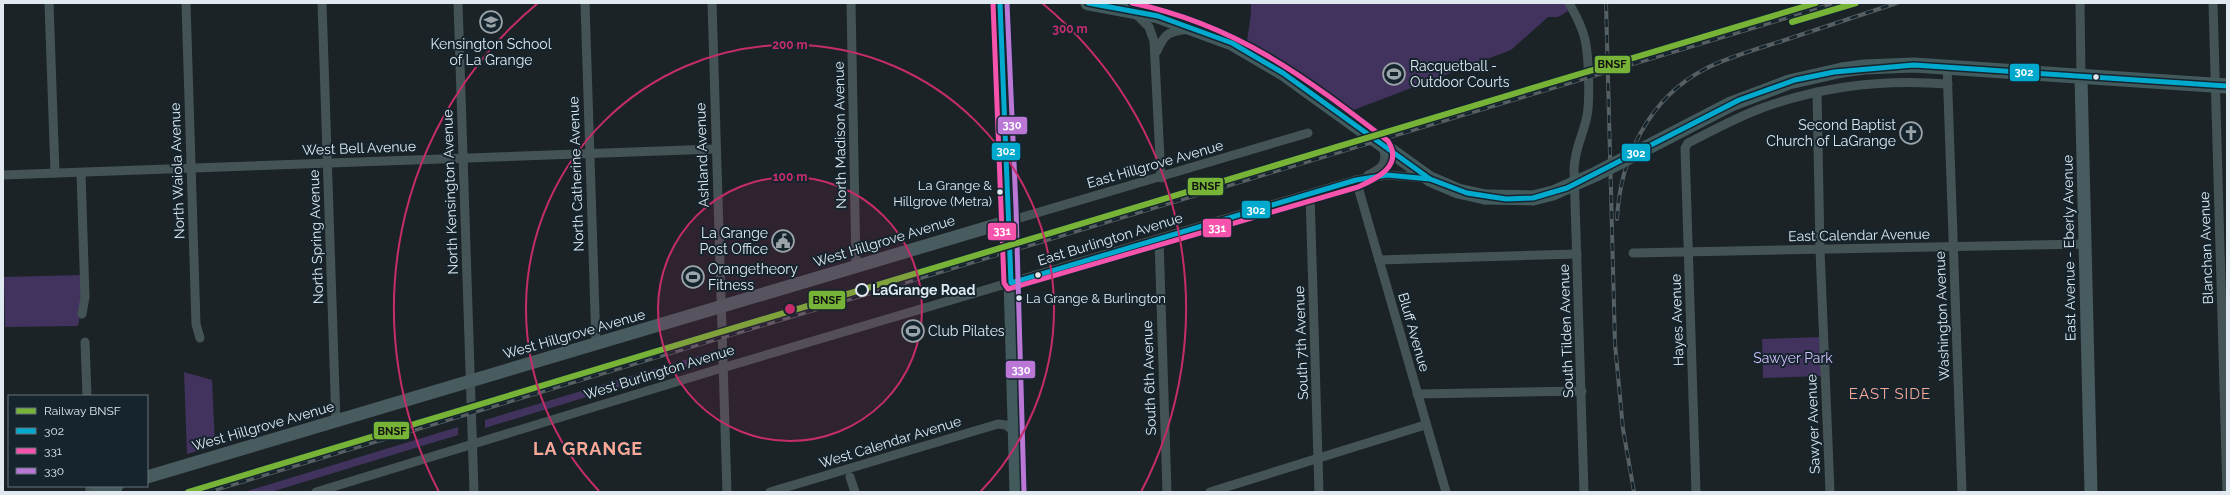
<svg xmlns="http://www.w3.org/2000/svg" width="2230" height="495" viewBox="0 0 2230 495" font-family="Raleway,sans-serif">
<rect width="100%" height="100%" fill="#1b2327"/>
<g fill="#41335d">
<path d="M1251,3h314l3,8 -10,6h-10l-37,33 -168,64 -97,-66 5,-34z"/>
<path d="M82,275l1,22 -5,29 -73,1 -1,-50z"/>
<path d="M1822,337l1,39 -60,2 -1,-39z"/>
<path d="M711,352v7l-226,69v-8z"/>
<path d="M184,372l28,8 3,66 -28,8z"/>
<path d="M458,427v8l-187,57h-27z"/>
</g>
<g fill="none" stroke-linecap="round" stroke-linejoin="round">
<g stroke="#445456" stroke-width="9">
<path d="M49,3l6,170"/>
<path d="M186,3l10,321 4,14"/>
<path d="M322,3l14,419"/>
<path d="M458,3l16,489"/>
<path d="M585,3l11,341"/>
<path d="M712,3l15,489"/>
<path d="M851,3l5,264"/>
<path d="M1569,3c6,11 12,21 15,33 5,16 6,64 3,80 -4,20 -12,31 -13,53l10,323"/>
<path d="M2080,3l1,74"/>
<path d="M2213,3l14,489"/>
<path d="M1136,14l13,13 5,14 7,137"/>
<path d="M1157,51c8,-19 12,-19 32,-22"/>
<path d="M1947,66l15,426"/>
<path d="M1817,92l3,158 10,242"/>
<path d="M81,173l4,124 -3,17"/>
<path d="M3,175l712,-26"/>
<path d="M1368,175c15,-7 20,-12 15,-29"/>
<path d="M1356,180l90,312"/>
<path d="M1310,194l9,298"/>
<path d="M1009,221l299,-88"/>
<path d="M1159,239l8,253"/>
<path d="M1633,253l452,-9"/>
<path d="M1379,260l198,-6"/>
<path d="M85,342l2,54"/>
<path d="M1417,394l165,-3"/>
<path d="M850,477l5,15"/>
<path d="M90,486v6"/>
<path d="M316,492l396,-121 644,-191 31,-5 37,3"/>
<path d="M770,492l228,-68 8,1 10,8"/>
<path d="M1210,492l215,-67"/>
<path d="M1696,492l-11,-344 3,-5c24,-12 49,-26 74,-35 60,-22 122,-29 186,-24"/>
</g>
<g stroke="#485b5f" stroke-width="13">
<path d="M2081,77l10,415"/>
<path d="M147,477l862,-256"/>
<path d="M97,492l20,-6"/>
</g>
<g stroke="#435a5d" stroke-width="15">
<path d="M1000,3l9,205 8,284"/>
<path d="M1088,3l70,13 74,27 51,30 147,106 28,12 27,6"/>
<path d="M1842,70l22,-3 50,-2 313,21"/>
</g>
<g stroke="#565f62" stroke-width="4">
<g id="rail">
<path d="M1606,3l9,341 8,85 11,63"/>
<path d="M1617,219c3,-61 32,-121 88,-150 25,-13 53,-20 80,-29 37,-12 75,-25 112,-37"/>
<path d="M208,492l1628,-489"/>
</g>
</g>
<use href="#rail" stroke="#15242d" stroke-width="2.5" stroke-dasharray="8" stroke-linecap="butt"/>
<path stroke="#435a5d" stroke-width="15" d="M1485,197l48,1 20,-5 43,-19 135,-70 58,-22 53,-12"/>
<g stroke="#15242d" stroke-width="8">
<g id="bus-1">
<path d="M1000,3l11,280 345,-103 31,-5 43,4"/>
<path d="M1088,3l70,13 74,27 51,30 147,106 37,14 39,6 27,-1 34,-10 172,-88 56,-20 39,-8 80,-7 313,21"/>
</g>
</g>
<g stroke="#15242d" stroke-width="8">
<path id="bus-2" d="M993,3l11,280 4,6 350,-102c18,-8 46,-21 30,-46 -83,-64 -151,-116 -256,-138"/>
</g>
<g stroke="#15242d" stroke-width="8">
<path id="bus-3" d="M1007,3l9,205 8,284"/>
</g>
<use href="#bus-1" stroke="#00a9ce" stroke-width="5"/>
<use href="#bus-2" stroke="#f653ac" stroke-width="5"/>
<use href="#bus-3" stroke="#ba77d6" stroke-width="5"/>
<g stroke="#15242d" stroke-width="9">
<g id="rail-1">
<path d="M1792,22l64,-19"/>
<path d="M188,492l1628,-489"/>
</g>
</g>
<use href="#rail-1" stroke="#77b337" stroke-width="6"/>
</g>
<circle cx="790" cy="309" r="132" fill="#c52d6a" fill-opacity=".12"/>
<g fill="none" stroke="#c52d6a" stroke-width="2">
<circle cx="790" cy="309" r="132"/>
<path d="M599 491A264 264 0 1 1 981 491"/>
<path d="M439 492A396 396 0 0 1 538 3M1042 3A396 396 0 0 1 1141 492"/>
</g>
<defs>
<g id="school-ring" transform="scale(1.15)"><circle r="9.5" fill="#15242d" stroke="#9aa4a9" stroke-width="1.5"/><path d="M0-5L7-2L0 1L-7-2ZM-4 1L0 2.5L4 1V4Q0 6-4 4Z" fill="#9aa4a9"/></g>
<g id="stadium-ring" transform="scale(1.15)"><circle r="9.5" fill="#15242d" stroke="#9aa4a9" stroke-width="1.5"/><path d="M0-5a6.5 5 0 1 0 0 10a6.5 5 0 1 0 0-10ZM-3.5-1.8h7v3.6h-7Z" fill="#9aa4a9"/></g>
<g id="church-ring" transform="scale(1.15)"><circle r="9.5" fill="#15242d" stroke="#9aa4a9" stroke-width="1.5"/><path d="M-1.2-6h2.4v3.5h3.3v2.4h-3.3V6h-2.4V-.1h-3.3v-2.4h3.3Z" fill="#9aa4a9"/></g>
<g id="civic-ring" transform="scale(1.15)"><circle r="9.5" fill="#15242d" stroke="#9aa4a9" stroke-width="1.5"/><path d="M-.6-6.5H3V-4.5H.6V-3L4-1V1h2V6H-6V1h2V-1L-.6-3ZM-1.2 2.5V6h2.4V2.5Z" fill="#9aa4a9"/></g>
</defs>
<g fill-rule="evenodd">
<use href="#school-ring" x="491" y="22"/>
<use href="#stadium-ring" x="1394" y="74"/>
<use href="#church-ring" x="1911" y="133"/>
<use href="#civic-ring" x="783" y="241"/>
<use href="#stadium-ring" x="693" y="277"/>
<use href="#stadium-ring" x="913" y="331"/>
</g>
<g fill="#dfe9ef" stroke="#15242d" stroke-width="1.5">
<circle cx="2096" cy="77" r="3.5"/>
<circle cx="1000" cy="192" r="3.5"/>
<circle cx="1038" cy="275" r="3.5"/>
<circle cx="1019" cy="298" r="3.5"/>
</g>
<circle fill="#15242d" stroke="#dfe9ef" stroke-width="2" cx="862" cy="290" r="6"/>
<g text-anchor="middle" stroke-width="4" stroke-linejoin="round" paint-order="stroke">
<g font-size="13" fill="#dfe9ef" stroke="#15242d" text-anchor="end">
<text x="992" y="190">La Grange &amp;<tspan x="992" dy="16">Hillgrove (Metra)</tspan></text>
<text x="1026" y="303" text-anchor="start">La Grange &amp; Burlington</text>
</g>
<g font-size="14" fill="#dfe9ef" stroke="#15242d" text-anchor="start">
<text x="491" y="49" text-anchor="middle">Kensington School<tspan x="491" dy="16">of La Grange</tspan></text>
<text x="1410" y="71">Racquetball -<tspan x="1410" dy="16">Outdoor Courts</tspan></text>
<text x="1896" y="130" text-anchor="end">Second Baptist<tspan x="1896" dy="16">Church of LaGrange</tspan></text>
<text x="768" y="238" text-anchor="end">La Grange<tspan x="768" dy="16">Post Office</tspan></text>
<text x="708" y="274">Orangetheory<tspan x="708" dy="16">Fitness</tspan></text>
<text x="928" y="336">Club Pilates</text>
</g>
<g font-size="14" fill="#dfe9ef" stroke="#15242d">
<text transform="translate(840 135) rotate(-91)" y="5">North Madison Avenue</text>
<text transform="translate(359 148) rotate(-2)" y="5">West Bell Avenue</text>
<text transform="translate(702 155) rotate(-92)" y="5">Ashland Avenue</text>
<text transform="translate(1155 164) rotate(-16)" y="5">East Hillgrove Avenue</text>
<text transform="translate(177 171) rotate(-92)" y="5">North Waiola Avenue</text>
<text transform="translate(576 174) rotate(-92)" y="5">North Catherine Avenue</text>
<text transform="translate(450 192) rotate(-92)" y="5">North Kensington Avenue</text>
<text transform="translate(1859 235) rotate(-1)" y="5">East Calendar Avenue</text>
<text transform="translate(316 237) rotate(-92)" y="5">North Spring Avenue</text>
<text transform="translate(1110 239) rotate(-17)" y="5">East Burlington Avenue</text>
<text transform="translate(884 241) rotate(-17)" y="5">West Hillgrove Avenue</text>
<text transform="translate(2069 248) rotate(-91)" y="5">East Avenue - Eberly Avenue</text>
<text transform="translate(2206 248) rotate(-92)" y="5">Blanchan Avenue</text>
<text transform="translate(1942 316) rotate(-92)" y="5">Washington Avenue</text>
<text transform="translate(1677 320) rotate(-92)" y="5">Hayes Avenue</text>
<text transform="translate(1566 331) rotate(-92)" y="5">South Tilden Avenue</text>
<text transform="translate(1414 332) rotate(74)" y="5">Bluff Avenue</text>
<text transform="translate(574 334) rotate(-16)" y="5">West Hillgrove Avenue</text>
<text transform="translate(1301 343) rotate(-92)" y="5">South 7th Avenue</text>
<text transform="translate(659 372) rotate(-17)" y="5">West Burlington Avenue</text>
<text transform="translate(1149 378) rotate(-92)" y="5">South 6th Avenue</text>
<text transform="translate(1813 424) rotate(-92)" y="5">Sawyer Avenue</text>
<text transform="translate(263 426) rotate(-16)" y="5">West Hillgrove Avenue</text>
<text transform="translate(890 442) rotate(-17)" y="5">West Calendar Avenue</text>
</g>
<g font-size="14" font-weight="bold" fill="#dfe9ef" stroke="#15242d" text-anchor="start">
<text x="872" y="295">LaGrange Road</text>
</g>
<g font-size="14" fill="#d4c0fe" stroke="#15242d">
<text x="1793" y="363">Sawyer Park</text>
</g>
<g font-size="15" letter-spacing="1" fill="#f9a896" stroke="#15242d">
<text x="1890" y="399">EAST SIDE</text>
</g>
<g font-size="18" font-weight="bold" letter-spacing="1" fill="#f9a896" stroke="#15242d">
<text x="588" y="455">LA GRANGE</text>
</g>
</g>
<circle cx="790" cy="309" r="6" fill="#c52d6a" stroke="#15242d" stroke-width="2"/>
<g font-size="12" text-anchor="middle" font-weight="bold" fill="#c52d6a" stroke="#15242d" stroke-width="4" stroke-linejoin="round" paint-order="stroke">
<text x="1070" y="33">300 m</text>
<text x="790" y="49">200 m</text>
<text x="790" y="181">100 m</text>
</g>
<g stroke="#15242d" stroke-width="1.5">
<rect x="1594" y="55" width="37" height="19" rx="4" fill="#77b337"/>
<rect x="2009" y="63" width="31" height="19" rx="4" fill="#00a9ce"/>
<rect x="997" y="116" width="31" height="19" rx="4" fill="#ba77d6"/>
<rect x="991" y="142" width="30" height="19" rx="4" fill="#00a9ce"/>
<rect x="1621" y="143" width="30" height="19" rx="4" fill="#00a9ce"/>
<rect x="1187" y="177" width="37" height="19" rx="4" fill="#77b337"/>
<rect x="1241" y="200" width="30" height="19" rx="4" fill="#00a9ce"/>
<rect x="1202" y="218" width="30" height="20" rx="4" fill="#f653ac"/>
<rect x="987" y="222" width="30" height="19" rx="4" fill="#f653ac"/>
<rect x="808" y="290" width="38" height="20" rx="4" fill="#77b337"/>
<rect x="1005" y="360" width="31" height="19" rx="4" fill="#ba77d6"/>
<rect x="373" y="421" width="37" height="19" rx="4" fill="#77b337"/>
</g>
<g font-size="11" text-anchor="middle" font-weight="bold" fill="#fff">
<text x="2024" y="76">302</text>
<text x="1012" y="129">330</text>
<text x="1006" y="155">302</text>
<text x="1636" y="157">302</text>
<text x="1256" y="214">302</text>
<text x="1217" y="232">331</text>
<text x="1002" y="235">331</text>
<text x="1021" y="374">330</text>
</g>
<g font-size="11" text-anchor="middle" font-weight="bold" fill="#111">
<text x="1612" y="68">BNSF</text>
<text x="1206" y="190">BNSF</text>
<text x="827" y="304">BNSF</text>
<text x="392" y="435">BNSF</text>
</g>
<rect width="2230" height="495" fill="none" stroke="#dfe9ef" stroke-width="8"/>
<rect x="8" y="395" width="140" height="92" fill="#15242d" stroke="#66737b"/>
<rect x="16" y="408" width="20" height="6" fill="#77b337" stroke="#66737b"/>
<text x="44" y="415" font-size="12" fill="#dfe9ef">Railway BNSF</text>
<rect x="16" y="428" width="20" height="6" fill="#00a9ce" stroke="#66737b"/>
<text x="44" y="435" font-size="12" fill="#dfe9ef">302</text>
<rect x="16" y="448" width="20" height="6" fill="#f653ac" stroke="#66737b"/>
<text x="44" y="455" font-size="12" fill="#dfe9ef">331</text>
<rect x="16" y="468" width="20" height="6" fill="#ba77d6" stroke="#66737b"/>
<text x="44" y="475" font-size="12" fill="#dfe9ef">330</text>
</svg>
